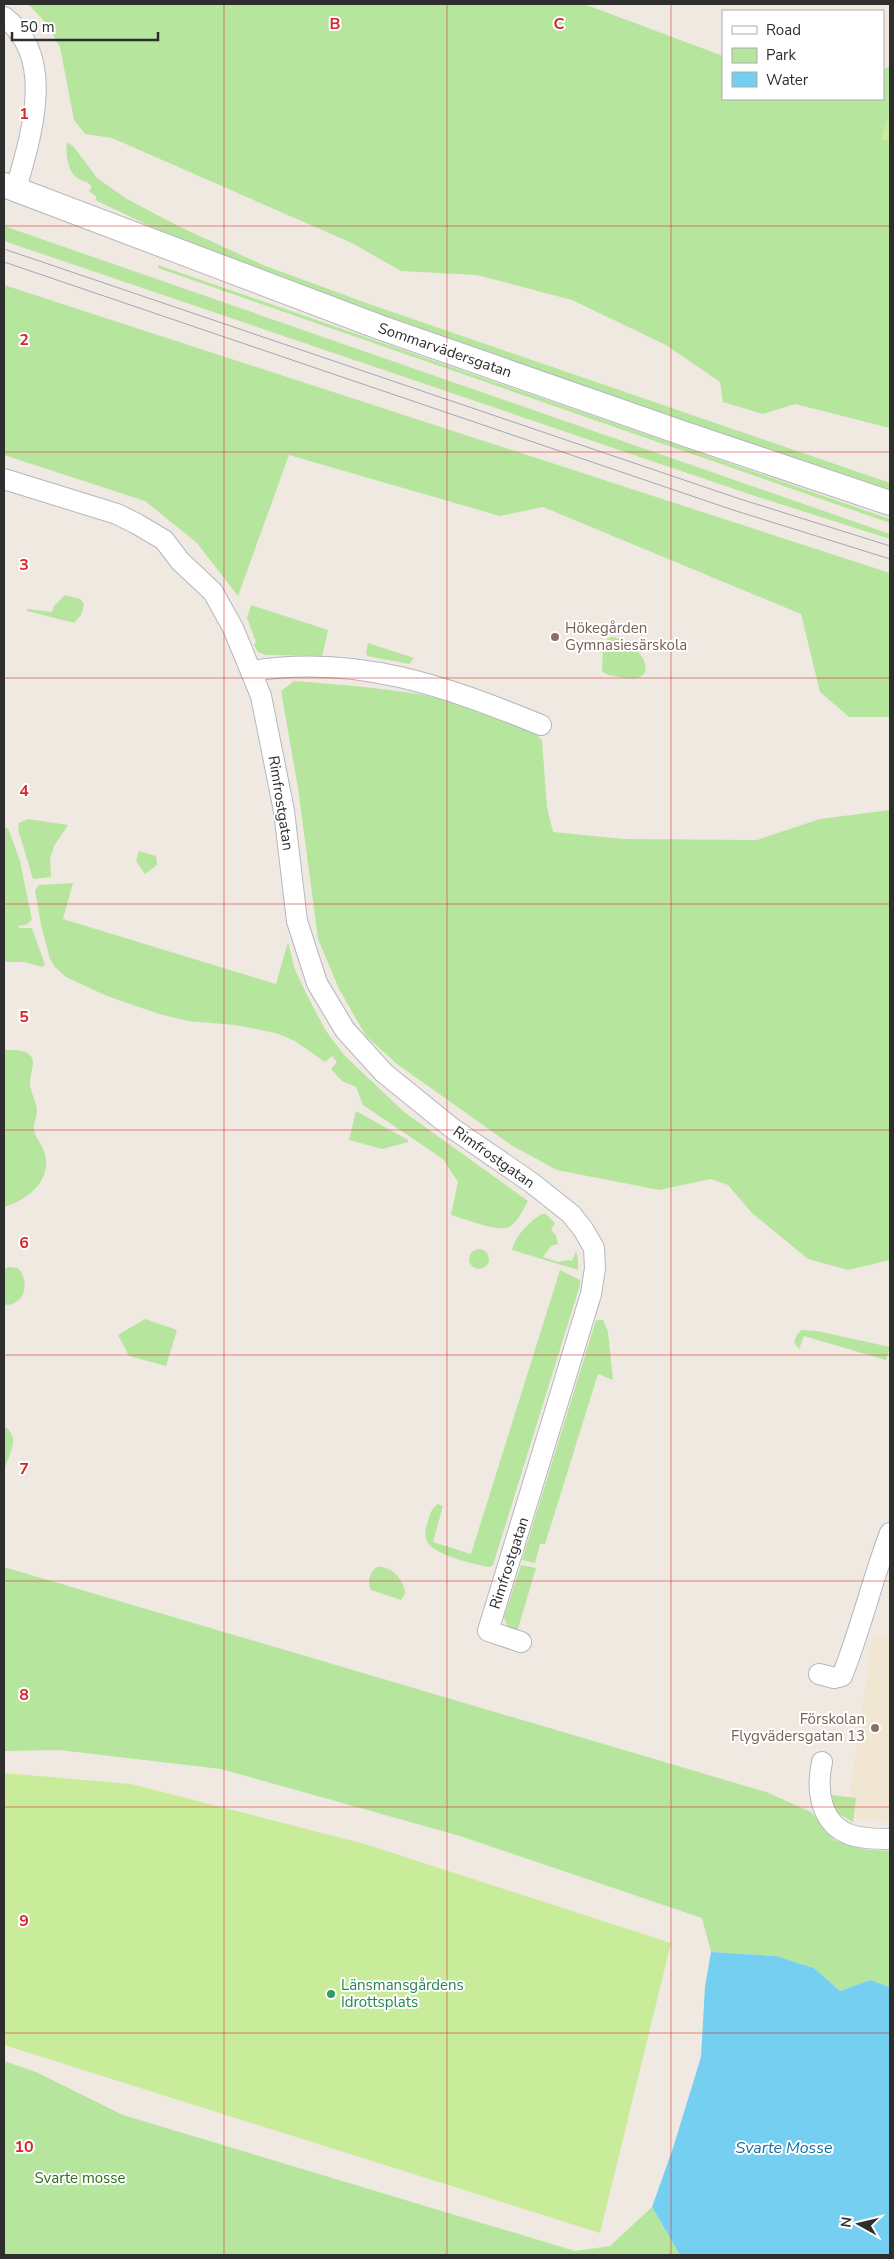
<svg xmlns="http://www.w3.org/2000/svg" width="894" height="2259" viewBox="0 0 894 2259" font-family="'Nunito Sans',sans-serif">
<rect width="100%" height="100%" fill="#efe9e1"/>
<path fill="#f0e6d1" d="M873,1637l17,1v184l-44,-5z"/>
<g fill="#b6e59e">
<path d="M28,4h556l139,52v43h160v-29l7,-4v362l-95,-24 -32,10 -40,-12 -3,-20 -54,-37 -94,-45 -95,-25 -76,-4 -49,-28 -240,-105 -27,-4 -11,-14 -14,-73 -14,-24z"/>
<path d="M67,142l7,5 23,31 30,21 51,27 85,39 106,39 521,179v12l-460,-160 -259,-99 -76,-36 2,-3 -8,-6 3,-4c-5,-6 -7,-5 -13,-8 -11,-5 -14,-26 -12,-37z"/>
<path d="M4,226l886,308v5l-138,-44 -748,-254z"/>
<path d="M158,265l732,254v4l-732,-255z"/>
<path d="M4,285l886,288v144h-41l-29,-25 -19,-78 -258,-107 -43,9 -211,-61 -51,141 -41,-53 -52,-42 -141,-46z"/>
<path d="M65,595l15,4 4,5 -3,11 -7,8 -47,-12v-2l25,3 2,-6z"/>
<path d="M251,605l77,25 -6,26 -56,-1 -8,-3 -4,-7 2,-3 -9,-24z"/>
<path d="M612,637c29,3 55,50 8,40 -6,-1 -13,-1 -18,-6l1,-25 5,-8z"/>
<path d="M368,643l46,15 -5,6 -42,-8 -1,-3z"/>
<path d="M294,681c70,6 140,9 206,36 16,6 30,11 42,23l5,67 6,25 70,7 134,1 63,-21 70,-9v450l-42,10 -40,-11 -56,-46 -24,-28 -17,-6 -52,11 -102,-20 -46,-25 -114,-81 -31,-28 -27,-47 -21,-50 -20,-151 -17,-97z"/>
<path d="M28,819l40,6 -14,21 -4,13 1,18 -18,2 -15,-50 1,-6z"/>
<path d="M4,827l4,1 12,33 12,59 -6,5 -8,1 1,2h13l13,37 -3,2 -18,-5h-20z"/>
<path d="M139,851l17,5 1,9 -12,9 -9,-13z"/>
<path d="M73,883l-10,36 213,65 12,-42 7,28 16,33 15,28 18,24 60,57 124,89c-5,8 -10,21 -19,26 -11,6 -45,-9 -58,-12l7,-33 -15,-23 -80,-54 -7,-18 -14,-6 -11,-12 6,-7 -5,-6 -7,6 -30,-21 -19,-8 -41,-8 -47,-4 -29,-7 -52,-18 -41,-19 -11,-10 -5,-8 -9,-34 -6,-35 4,-5z"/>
<path d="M4,1050c8,0 20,-1 26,5 7,7 -1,21 0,30 1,8 6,16 7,26 0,6 -4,13 -3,19 1,7 8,14 10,21 10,28 -16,49 -40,56z"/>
<path d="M356,1111l52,29v2l-26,7 -33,-9z"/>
<path d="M542,1214h4l9,9 -4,7 5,5 2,9 -7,2 -8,11 15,5 9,-2 5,1 4,-10 2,7v12l-66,-20c3,-14 18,-29 30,-36z"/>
<circle cx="479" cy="1259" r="10"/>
<path d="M8,1267l10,1c11,12 9,35 -11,37l-3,-1v-35z"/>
<path d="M560,1270l20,10v5l-87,280 -3,2c-15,-2 -54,-12 -62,-24 -4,-6 -3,-12 -1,-19 3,-8 3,-15 11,-20l5,2 -10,36 38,12z"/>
<path d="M145,1319l32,11 -11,36 -37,-10 -11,-21z"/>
<path d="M596,1320h7l5,12 5,48 -15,-6 -53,170h-5l-5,19 -13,-3z"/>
<path d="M802,1330l15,1 73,16 -4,13 -82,-24 -5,13 -5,-7 4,-9z"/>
<path d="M4,1426c18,11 4,30 0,45z"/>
<path d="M521,1565l15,3 -19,64 -9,-3 -4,-12z"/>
<path d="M4,1567l762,225 45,20 23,28 28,9 28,2v136l-20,-7 -30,11 -26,-23 -38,-12 -65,-4 -9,-34 -242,-82 -239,-67 -162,-19 -55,1z"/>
<path d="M377,1567c14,-2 28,14 28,27l-4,6 -30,-10c-4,-8 -2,-18 6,-23z"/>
<path d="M831,1795l25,3 -3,24 -19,-11z"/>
<path d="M4,2061l32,11 87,43 452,136 35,-5 42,-39 28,48h-676z"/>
</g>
<g fill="#c9ec9a">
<path d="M890,109v33l-9,-3z"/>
<path d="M4,1773l127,11 234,60 306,99 -71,290 -596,-188z"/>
</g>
<path fill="#75cff0" d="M711,1952l65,4 38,12 26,23 30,-11 20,7v268h-210l-28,-48 21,-59 28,-91 4,-70z"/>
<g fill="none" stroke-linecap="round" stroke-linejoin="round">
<g stroke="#b4b7c1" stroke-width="22">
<g id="minor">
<path d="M4,17c53,40 27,118 12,172"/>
<path d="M4,479l113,35 20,10 27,16 16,21 33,31 20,36 28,68 23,115 13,110 20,62 28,47 39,43 68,55 80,55 39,31 12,15 11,19 1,20 -4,26 -103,337 33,11"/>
<path d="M251,671c106,-17 194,15 290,54"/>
<path d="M819,1674l15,4 8,-2c19,-47 30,-96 48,-143"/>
<path d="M822,1762c-6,28 -2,62 29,73 12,4 27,4 39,4"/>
</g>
</g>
<g stroke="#b4b7c1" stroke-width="26">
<path id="tertiary" d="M4,185l375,142 309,108 202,68"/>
</g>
<use href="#minor" stroke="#fff" stroke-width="20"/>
<use href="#tertiary" stroke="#fff" stroke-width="24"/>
<g stroke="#a3a6b8" stroke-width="1">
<path d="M4,249l733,249 153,48"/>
<path d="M4,262l729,248 157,49"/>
</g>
</g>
<path fill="none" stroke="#d62828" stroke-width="1" stroke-opacity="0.55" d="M224,4v2251M447,4v2251M671,4v2251M4,226h886M4,452h886M4,678h886M4,904h886M4,1130h886M4,1355h886M4,1581h886M4,1807h886M4,2033h886"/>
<g fill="#8d6e63" stroke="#fff" stroke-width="2">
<circle cx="555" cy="637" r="5"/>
<circle cx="875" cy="1728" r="5"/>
</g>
<circle fill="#2e9e5b" stroke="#fff" stroke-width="2" cx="331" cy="1994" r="5"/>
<g text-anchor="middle" stroke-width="4" stroke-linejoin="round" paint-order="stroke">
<g font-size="15" fill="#2e2e2e" stroke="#fff">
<text transform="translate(445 350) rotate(19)" y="5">Sommarvädersgatan</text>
<text transform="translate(281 803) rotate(81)" y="5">Rimfrostgatan</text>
<text transform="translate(494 1157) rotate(35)" y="5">Rimfrostgatan</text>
<text transform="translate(509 1563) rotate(-72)" y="5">Rimfrostgatan</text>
</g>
<g font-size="15" fill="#785e54" stroke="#fff" text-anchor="start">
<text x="565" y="633">Hökegården<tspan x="565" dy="17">Gymnasiesärskola</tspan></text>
<text x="865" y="1724" text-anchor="end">Förskolan<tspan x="865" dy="17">Flygvädersgatan 13</tspan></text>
</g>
<g font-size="15" fill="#27864d" stroke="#fff" text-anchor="start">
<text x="341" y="1990">Länsmansgårdens<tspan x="341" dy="17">Idrottsplats</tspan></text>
</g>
<g font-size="15" fill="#2c6e1b" stroke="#fff">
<text x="80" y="2183">Svarte mosse</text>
</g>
<g font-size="16" font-style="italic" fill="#0d6fa3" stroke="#fff">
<text x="784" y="2153">Svarte Mosse</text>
</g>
</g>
<g font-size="16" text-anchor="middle" font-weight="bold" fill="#d62828" stroke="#fff" stroke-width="4" stroke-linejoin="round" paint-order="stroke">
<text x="335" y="29">B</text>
<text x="559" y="29">C</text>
<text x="24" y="119">1</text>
<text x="24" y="345">2</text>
<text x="24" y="570">3</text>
<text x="24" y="796">4</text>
<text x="24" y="1022">5</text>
<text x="24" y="1248">6</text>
<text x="24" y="1474">7</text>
<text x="24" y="1700">8</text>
<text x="24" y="1926">9</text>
<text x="24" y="2152">10</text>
</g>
<rect width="894" height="2259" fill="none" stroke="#2e2e2e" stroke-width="10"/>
<rect x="722" y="10" width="162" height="90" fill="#ffffff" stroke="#ababab"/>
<rect x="732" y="26" width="25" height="8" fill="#ffffff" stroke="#ababab"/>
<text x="766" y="35" font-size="15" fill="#2e2e2e">Road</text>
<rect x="732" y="48" width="25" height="15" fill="#b6e59e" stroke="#ababab"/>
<text x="766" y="60" font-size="15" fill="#2e2e2e">Park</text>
<rect x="732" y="72" width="25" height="15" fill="#75cff0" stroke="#ababab"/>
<text x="766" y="85" font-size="15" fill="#2e2e2e">Water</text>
<g transform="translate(859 2224) rotate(278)" stroke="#ffffff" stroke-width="4" paint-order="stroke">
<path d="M0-4L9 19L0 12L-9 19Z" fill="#2e2e2e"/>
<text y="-8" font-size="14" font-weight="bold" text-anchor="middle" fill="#2e2e2e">N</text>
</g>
<path d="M12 32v8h146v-8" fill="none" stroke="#2e2e2e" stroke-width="2.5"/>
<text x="20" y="32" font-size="15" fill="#2e2e2e" stroke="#ffffff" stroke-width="4" paint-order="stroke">50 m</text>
</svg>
